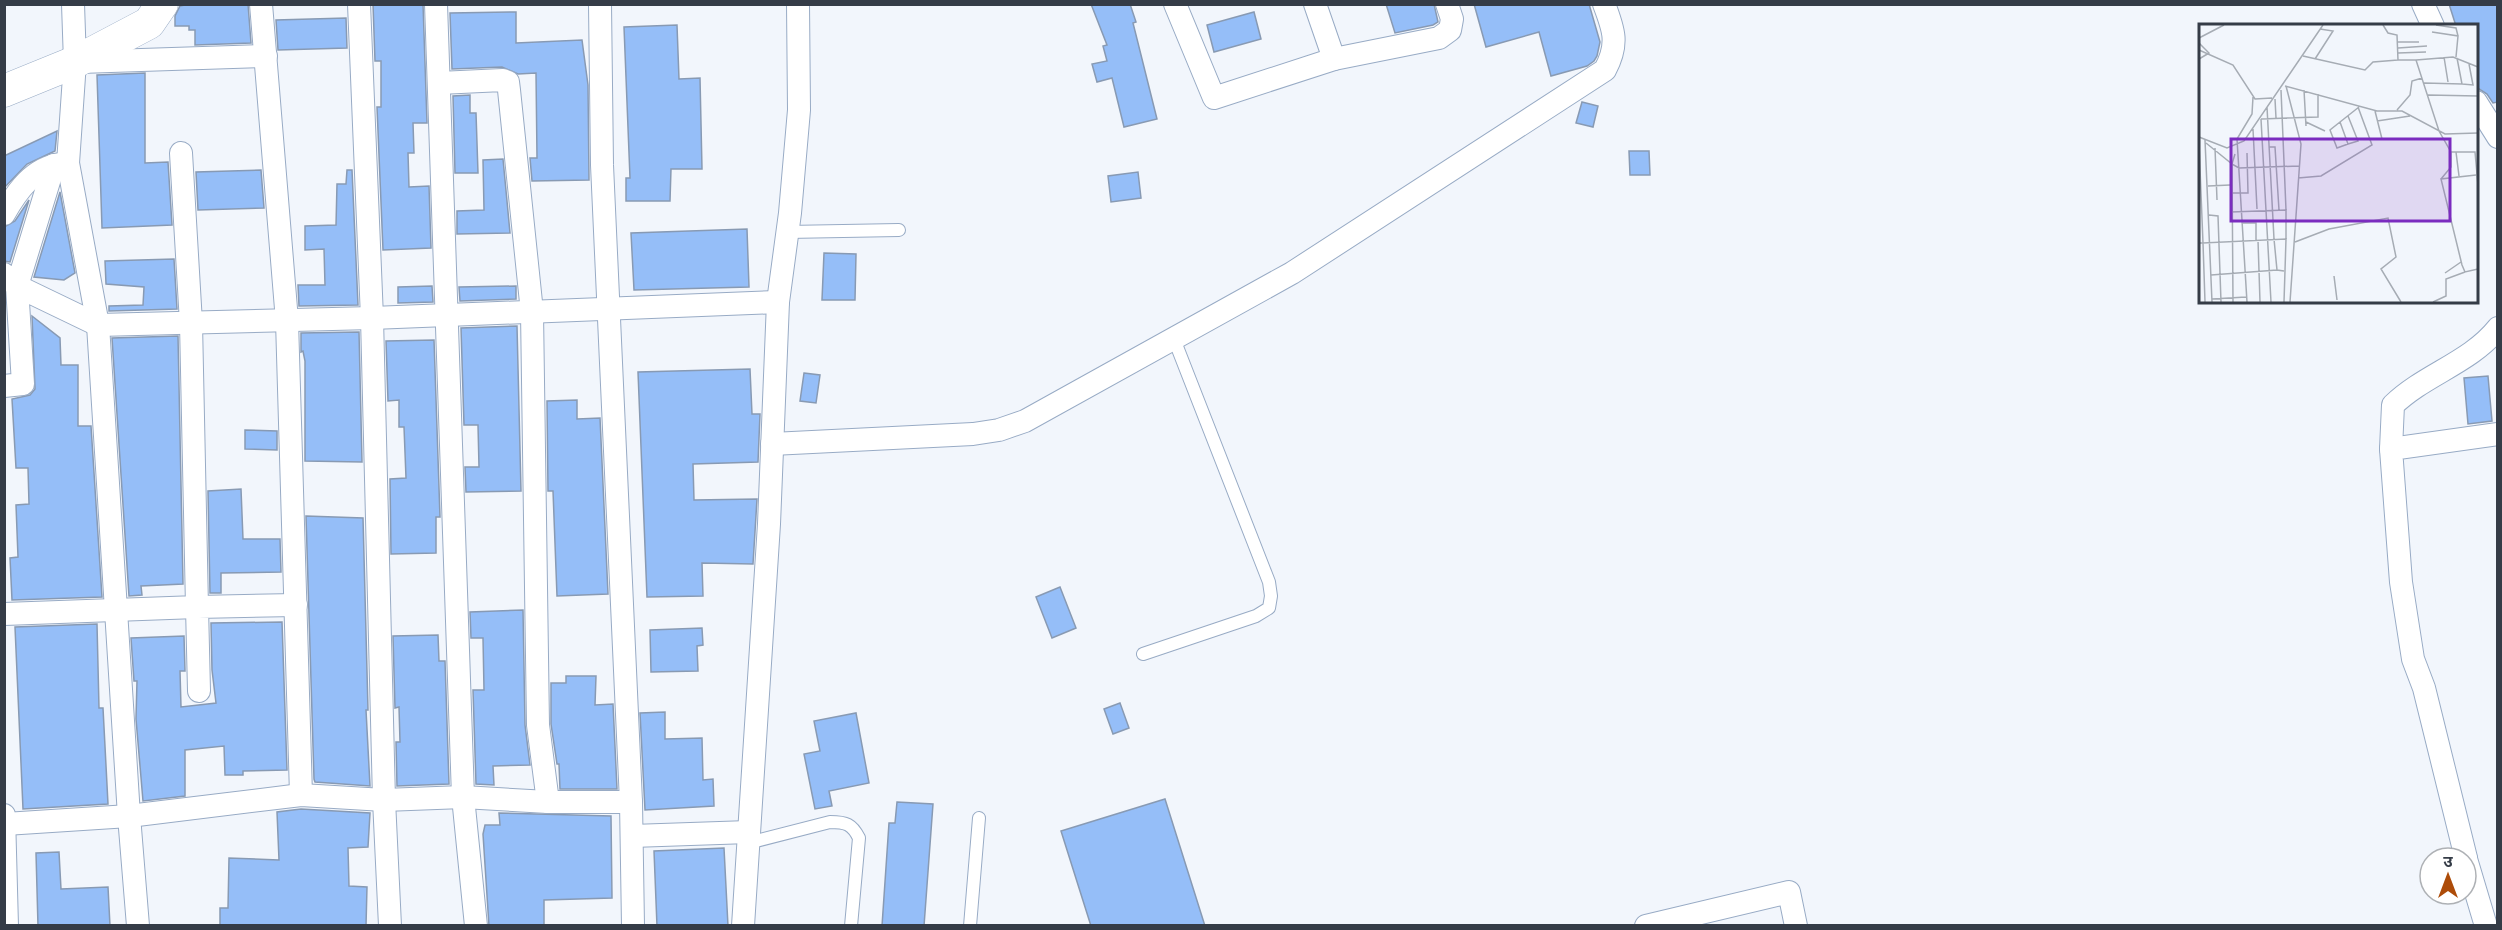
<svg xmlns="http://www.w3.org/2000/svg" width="2502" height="930" viewBox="0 0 2502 930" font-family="Ubuntu,'Noto Sans Devanagari',sans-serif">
<rect width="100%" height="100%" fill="#f2f6fc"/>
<g fill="#95bef8" stroke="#889ab3" stroke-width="1.5">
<path d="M190,4h58l3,39 -56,2v-15h-6v-4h-14v-10l5,-10z"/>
<path d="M373,4h50l4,119h-14l1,30h-6l1,34 20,-1 2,62 -48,2 -6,-143h4v-46h-6z"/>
<path d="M1091,4h39l6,18 -3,1 24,96 -33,8 -12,-49 -15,4 -5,-18 15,-3 -4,-15 4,-1z"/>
<path d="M1386,4h48l4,18 -5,3 -38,8z"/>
<path d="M1474,4h115l11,38 -3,14 -3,5 -7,5 -36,10 -12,-44 -53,15z"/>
<path d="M2449,4h49v98l-5,1 -6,-9 -11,-7v-61h-20z"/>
<path d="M516,12v31l66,-3 6,45 1,95 -57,1 -2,-23h7l-1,-85 -18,1 -16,-7 -50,2 -2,-56z"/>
<path d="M1254,12l7,27 -47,13 -7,-27z"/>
<path d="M346,18l1,30 -69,2 -2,-30z"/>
<path d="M677,25l2,54 21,-1 2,91h-31l-1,32h-44v-23h4l-6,-151z"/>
<path d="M145,73v90l23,-1 4,63 -70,3 -5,-153z"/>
<path d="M470,95v18h6l2,60h-23l-2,-77z"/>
<path d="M1582,102l16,4 -5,21 -17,-4z"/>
<path d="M57,131l-2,20 -28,13 -23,24v-32z"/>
<path d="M1629,151h20l1,24h-20z"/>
<path d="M503,159l7,74 -53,1v-23l27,-1 -1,-50z"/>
<path d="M261,170l3,38 -66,2 -2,-38z"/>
<path d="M347,170h5l6,135 -59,1 -1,-21h27l-1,-36 -19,1v-24l31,-1 1,-41h9z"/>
<path d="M1138,172l3,26 -30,4 -3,-26z"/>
<path d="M60,192l15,81 -11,7 -30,-3z"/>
<path d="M29,200l-19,62 -6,-1v-34l11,-6z"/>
<path d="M747,229l2,58 -115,3 -3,-57z"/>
<path d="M824,253l32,1 -1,46h-33z"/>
<path d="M174,259l3,50 -68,2v-5l34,-1 1,-18 -38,-3 -1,-23z"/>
<path d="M432,286l1,16 -35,1v-16z"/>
<path d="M516,286v13l-56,2 -1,-14z"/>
<path d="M32,316l28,22 1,27h17v61h13l11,171 -90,3 -2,-42 8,-1 -2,-52 13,-1 -1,-36h-12l-4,-69 18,-4 5,-6z"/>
<path d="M517,326l4,165 -55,1 -1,-25h14l-1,-42h-14l-3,-97z"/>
<path d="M359,332l3,130 -57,-1v-100l-2,-10 -2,1v-19z"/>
<path d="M178,336l5,248 -42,2 1,9 -13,1 -17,-258z"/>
<path d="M434,340l6,177h-4v36l-45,1 -1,-75 16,-1 -2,-51h-5v-27l-11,1 -2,-60z"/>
<path d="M750,369l2,45h8l-2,48 -65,2 1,36 63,-1 -4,65 -51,-1 1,33 -56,1 -9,-225z"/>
<path d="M804,373l16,2 -4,28 -16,-2z"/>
<path d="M2488,376l4,45 -24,3 -4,-46z"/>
<path d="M577,400v19l23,-1 8,176 -51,2 -4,-105h-5l-1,-90z"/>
<path d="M245,430l32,1v19l-32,-1z"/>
<path d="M241,489l2,50h37l1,33 -60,1v20h-11l-2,-102z"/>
<path d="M306,516l57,2 5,192h-2l4,76 -55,-4 -1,-3z"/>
<path d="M1060,587l16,41 -24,10 -16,-41z"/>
<path d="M523,610l2,115 5,40 -37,1 1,19 -18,-1 -3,-94h11l-1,-52h-12l-1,-26z"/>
<path d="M282,622l5,148 -44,1v4h-18l-1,-29 -39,4v46l-42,5 -7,-82 1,-38h-3l-3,-43 53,-2 1,35h-5l1,36 35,-4 -4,-33 -1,-47z"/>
<path d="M97,624l2,84h4l5,96 -85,5 -8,-182z"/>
<path d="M702,628l1,17 -6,1 1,25 -47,1 -1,-42z"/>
<path d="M438,635l1,26h6l4,123 -52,2 -1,-44h4l-1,-35 -4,1 -2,-72z"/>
<path d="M566,676h30l-1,29 18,-1 4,85h-57l-1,-25h-2l-6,-40v-41h15z"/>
<path d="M1120,703l9,25 -16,6 -9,-25z"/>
<path d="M665,712v27l37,-1 1,42 10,-1 1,27 -69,4 -5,-97z"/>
<path d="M856,713l13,70 -40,8 3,15 -17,3 -11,-55 16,-3 -6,-30z"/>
<path d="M1165,799l40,127h-114l-30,-95z"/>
<path d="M897,802l36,2 -9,122h-42l7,-103h6z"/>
<path d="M301,809l69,4 -2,34 -20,1 1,38 18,1 -1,39h-146v-18h8l1,-50 50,2 -2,-48z"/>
<path d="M499,813l112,3 1,82 -68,2v26h-55l-6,-92 2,-9h15z"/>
<path d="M724,848l4,78h-71l-3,-75z"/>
<path d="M59,852l2,37 47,-2 2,39h-72l-2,-73z"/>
</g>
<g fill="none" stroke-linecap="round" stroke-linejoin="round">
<g stroke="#98abc5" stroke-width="14">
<g id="lane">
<path d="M787,232l112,-2"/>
<path d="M1143,654l113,-38 13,-8 2,-12 -2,-14 -95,-243"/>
<path d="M748,843l82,-21c16,0 22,2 29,16l-8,88"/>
<path d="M970,926l9,-108"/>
</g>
</g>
<g stroke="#98abc5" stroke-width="24">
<g id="street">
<path d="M73,4l2,58 -7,101 30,162 31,491 9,110"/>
<path d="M261,4l26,317 14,474"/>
<path d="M359,4l13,314 12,482 6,126"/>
<path d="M436,4l27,793 13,129"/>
<path d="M600,4l2,161 29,637"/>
<path d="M1175,4l39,94 120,-39 -19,-55"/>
<path d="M2423,4l10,22"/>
<path d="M1334,59l105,-21 11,-8 2,-11 -5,-15"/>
<path d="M80,62l186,-6"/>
<path d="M439,83l64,-3 5,2 1,8 23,222 6,413 10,77"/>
<path d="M2476,102l22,35"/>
<path d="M4,214c13,-23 29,-46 57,-50"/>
<path d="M4,274l13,12 37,-121"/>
<path d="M4,386l19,-2 -6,-98 81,39 274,-7 406,-16"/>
<path d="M772,444l201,-10 26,-4 26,-9 267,-148 313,-203c14,-26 9,-40 -1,-66"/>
<path d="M2391,449l2,-44c32,-31 77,-42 105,-77"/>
<path d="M4,614l193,-7 -6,-284 -10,-170"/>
<path d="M199,691l-2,-84 99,-2"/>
<path d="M4,815l3,111"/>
<path d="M5,824l124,-8 172,-21 83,5 79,-3 85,5h83l2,124"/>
<path d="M632,836l117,-4"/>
<path d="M2466,858l-42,-170 -11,-29 -12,-77 -10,-133 107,-15"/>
<path d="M2466,859l20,67"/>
<path d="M743,926l26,-402 9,-222 12,-89 9,-103 -1,-106"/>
<path d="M1646,926l143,-34 7,34"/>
</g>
</g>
<g stroke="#98abc5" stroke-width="33">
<path id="secondary" d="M4,91l71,-29 74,-39 13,-19"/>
</g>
<use href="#lane" stroke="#fff" stroke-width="12"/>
<use href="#street" stroke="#fff" stroke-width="22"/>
<use href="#secondary" stroke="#fff" stroke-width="32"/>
</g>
<g transform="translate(2199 24)">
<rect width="279" height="279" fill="#f2f6fc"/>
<path fill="none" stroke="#a6acb4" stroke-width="1.5" d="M184,1l5,8 9,2 1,25h18l23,71 12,21h24l3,33M237,1l20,3 2,8M233,8l26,4 -2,21M0,14l25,-13M199,18h21M0,19l10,10 -10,6M199,24l29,-2M0,26l34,15 22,34 17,-1M199,29l28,-1M104,32l62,14 8,-8 25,-2M245,33l4,25M116,35l18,-28 -13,-2M217,36l37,-3 25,10M225,59l38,1 -5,-26M263,60l11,1 -4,-21M86,62l92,25h25l43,23 33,-1M87,62l15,58 -11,158M82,66l5,120M105,66l2,36M229,71l50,1M76,75l1,19M68,83l7,132 3,31 7,1M198,86l13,-15 2,-14 10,-3M176,87l7,28M62,95l10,183M62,95l57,-2v-23M178,97l33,-5M107,98l19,9M141,98l8,22 -11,4 -7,-18 10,-8 19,-15M54,105l4,80M0,113l28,11 17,-7 79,-116M6,116l7,162M7,119l26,21 3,-10M0,120l4,99 83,-4 -2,63M149,120l10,-3 -10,-25M70,123h6l4,63M16,124l2,52M257,128l3,24M277,151l-35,4 21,86 3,7 13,-3M99,154l23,-2 51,-31 -14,-38M242,155l10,-12v-15M9,162l22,-1M31,169h18l-1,-40M32,188l55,-2v29M10,191l9,1 3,86M44,199h13v17M59,216l2,62M96,218l34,-13 59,-11 8,39 -15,12 20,33M0,219h4l2,59M246,249l16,-11M12,251l66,-5M135,252l3,24M13,275l34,-2M34,278l-1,-138 7,4 60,-2M48,278l-10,-163 15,-25 1,-17M234,278l13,-6v-17l19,-7"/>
<path fill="#7b2cbf" fill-opacity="0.15" stroke="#7b2cbf" stroke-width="3" d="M32,115h219v82h-219z"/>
<rect width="279" height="279" fill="none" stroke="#353c47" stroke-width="3"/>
</g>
<rect width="2502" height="930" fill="none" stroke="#353c47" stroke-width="12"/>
<g transform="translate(2448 876)"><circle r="28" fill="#ffffff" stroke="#aeb1b5" stroke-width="1.5"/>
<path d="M0-4.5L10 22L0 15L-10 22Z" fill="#ad4c09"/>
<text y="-9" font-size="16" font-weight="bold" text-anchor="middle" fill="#353c47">उ</text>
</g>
</svg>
